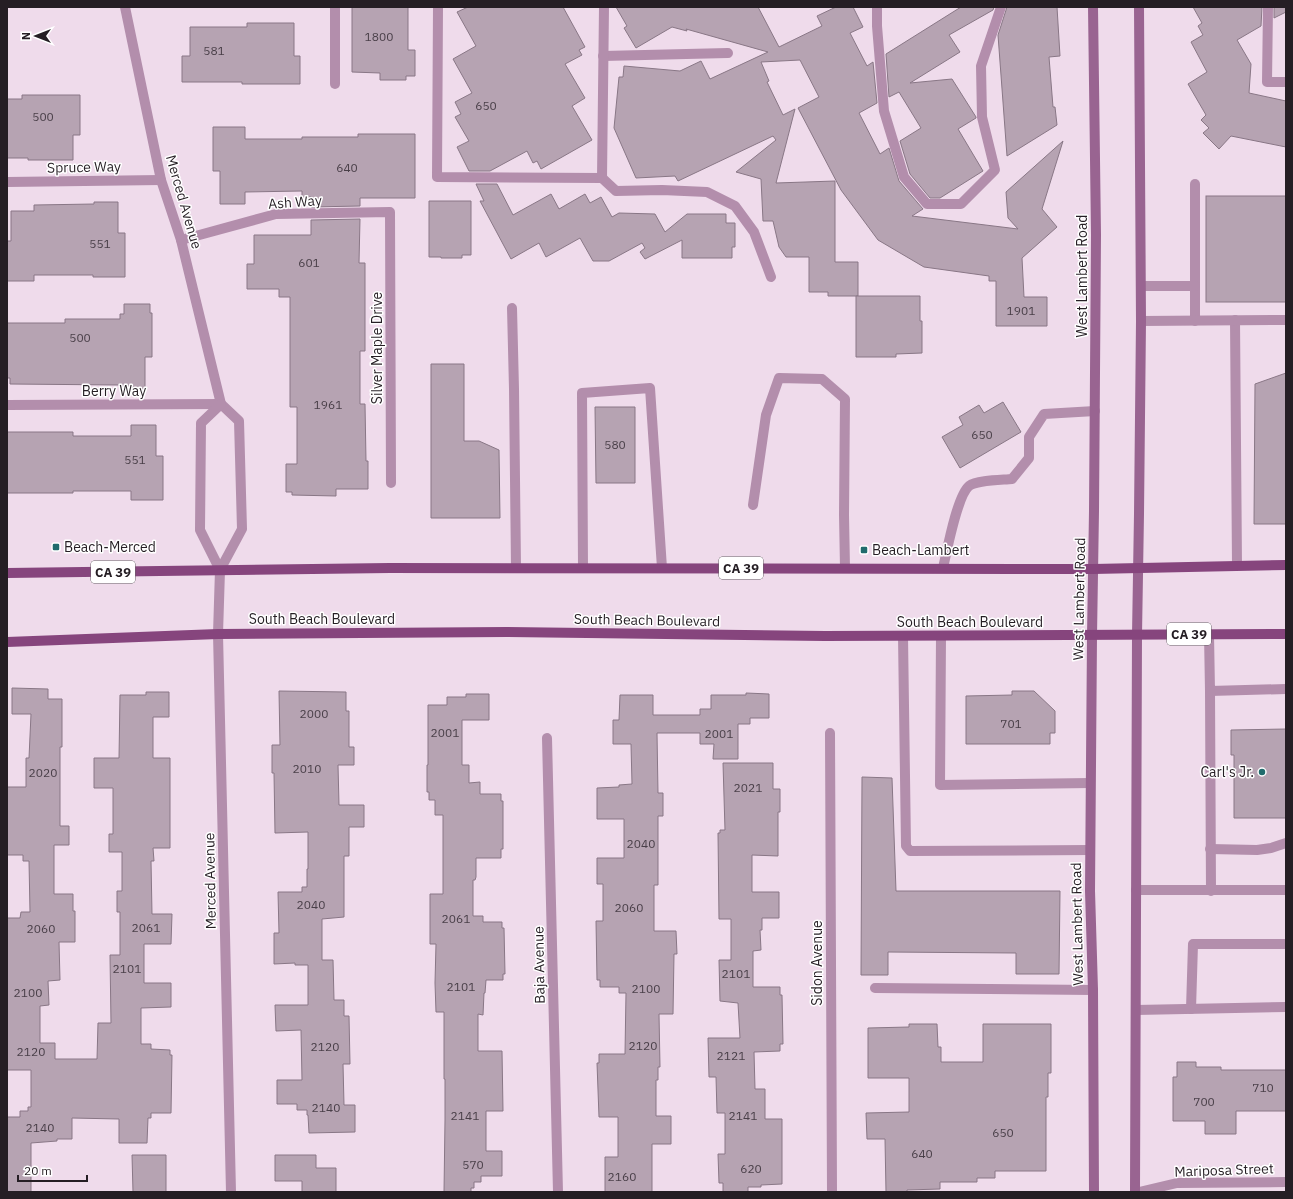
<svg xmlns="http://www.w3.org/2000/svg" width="1293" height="1199" viewBox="0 0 1293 1199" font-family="'IBM Plex Sans',sans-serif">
<rect width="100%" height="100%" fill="#efdbeb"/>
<g fill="#b6a3b2" stroke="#897786">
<path d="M352,7h56v43h7v26h-9v4h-26v-7l-28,-1z"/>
<path d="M468,7h95l22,40 -6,3 3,5 -17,9 20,34 -13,8 20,34 -51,29 -4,-8 -4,2 -6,-12 -37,20h-21l-12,-24 12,-6 -14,-24 6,-3 -6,-12 17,-9 -19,-34 23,-13 -19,-34z"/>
<path d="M616,7h142l21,40 43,-21 -5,-10 19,-9h17l10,20 -13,6 17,33 6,-4 4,41 -18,10 21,41 9,-6 10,33 24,28 -11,7 106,13 -10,-11 -2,-26 57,-51 -21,68 15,18 -35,31 2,39h23v29h-51v-45h-7v-5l-65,-9 -46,-27 -37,-50 -43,-82 21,-11 -19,-37 -39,2 8,19 -2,1 16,33 12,-6 -19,74 59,-2v81h23v34h-30v-4h-19v-35h-23l-7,-10 -6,-26h-10l-2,-42 -25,-7 40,-32 -3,-4 -95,45 -3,-5 -39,2 -22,-50 5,-51h4l1,-11 56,5 21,-10 9,18 58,-27 -82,-23 1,2 -15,-4 -36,21 -12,-20 3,-2z"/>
<path d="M961,7h33l-1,3 -44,25 11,17 -50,31 42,-4 24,38v1l-18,11 25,42 -43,27h-10l-20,-24 -10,-33 21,-13 -22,-36 -10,5 -3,-43z"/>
<path d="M1007,7h50l3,49 -11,1 4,50h2l2,18 -50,31 -9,-121z"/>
<path d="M1193,7h69l-1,19 -24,14 14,24 -2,29 37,8v46l-55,-11 -12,13 -16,-16 6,-5 -8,-8 5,-5 -18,-31 19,-12 -16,-30 12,-7 -5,-9 4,-3z"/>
<path d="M1274,7h12v5l-12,6z"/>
<path d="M247,23h47v33h6v28h-58v-2h-60v-26h8v-29h57z"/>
<path d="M22,95h58v40h-7v25h-45v-2h-21v-59h15z"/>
<path d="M213,127h32v12h57v-2h56v-3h57v64h-55v8l-49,1 1,-10h-10v-6l-57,1v12h-25v-33h-7z"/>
<path d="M476,184h21l16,31 38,-21 8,15 26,-15 5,9 11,-6 11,20 7,-4 36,1 10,18 22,-18h39v9h9v24h-3v11h-50v-18l-37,19 -5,-7 5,-4 -3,-5 -33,18h-16l-13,-23 -34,19 -7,-14 -28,16 -31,-58h4z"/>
<rect x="1206" y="196" width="80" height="106"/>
<path d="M429,201h42v54h-9v3h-21v-1h-12z"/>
<path d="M94,202h24v31h7v44h-32v-2h-59v6h-27v-40h4v-30h23v-6l60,-1z"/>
<path d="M360,219l-1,44h6v88h-5v53h5l1,57h2v28h-32v7l-44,-1v-3h-6v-28h11v-57h-7v-110h-11v-8h-32v-25h7v-29h57v-15z"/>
<path d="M856,296h64v25h2v32l-26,1v3h-40z"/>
<path d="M124,304h26v9h2v44h-7v32h-25v-4l-110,-1v-6h-3v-55h58v-4h55v-5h4z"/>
<path d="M431,364h33v77h15l20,9 1,68h-69z"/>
<path d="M1286,373v151h-32l1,-140z"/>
<path d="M1003,402l18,30 -61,36 -18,-31 21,-12 -4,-8 20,-12 5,8z"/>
<path d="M595,407h40v76h-39z"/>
<path d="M131,425h25v31h7v44h-32v-9h-58v2h-66v-61h66v4h58z"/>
<path d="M12,688l36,1v10h14v48h-2v79h9v19h-15v49h19v17h2v31h-16l1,38 -12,1 1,24 -9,1v37h15v16h42l1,-36h13l-1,-68h10v-43h-3v-21h5v-39h-13v-18h4v-46h-19v-30h25l1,-63h26v-3h23v25h-16v41h17v90h-17l1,13h-3l1,53h20l-1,30h-27v39h27v24l-30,1v36h10v5l19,1v5h2l-1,58h-20v5h-3l-1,25h-28v-24l-47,-1v21h-15v2l-26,2v49h-24v-75h13v-6h8v-4h3v-37h-24v-152h13l1,-6h9l-1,-51h-6v-6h-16v-68h19v-29h3l2,-44h-19z"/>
<path d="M279,691l67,1v19h3v36h5v18h-16l1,40h25v22h-15v29h-5v61l-22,2v41h11l1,40h10v16h5l1,48h-7l1,41h11v27l-46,1 -1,-18h-1v-5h-10v-6h-20v-24h25l-1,-50 -25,1 -1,-26h33v-40h-13v-2l-21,1v-31h5l-1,-41h24v-5h5v-18h1v-37l-33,1 -1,-60h-2v-28h8z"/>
<path d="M1012,691h22l21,20v22h-5v11h-84v-48l46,-1z"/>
<path d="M746,693l23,1v24h-19v6h-12v35h-25l1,-15h-14v-11h-43l1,60h5v23h-5v69h-4v46h22l1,23h-3l-1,60h-14l1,53h-2v13h-2v36h15v28h-19v48h-47v-35h13v-40h-19l-2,-54h2v-9h26l1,-61h-7v-6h-19v-7h-3l-1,-59h7v-37h-6v-26h27v-39h-27v-31l22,-1v-2l13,-1 -1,-40h-18v-24h6l1,-25h33v20h47v-6h11v-14h35z"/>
<path d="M466,694h23v26h-27v45h7v18l11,-1v12h21v7h2v48h-2v9h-25v19l-1,3h-2v36h10v6h19v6h2l1,46h-2v6h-17l-1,13h-1l-1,22 -5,-1v37h24l1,60h-17v40h16v25h-21v6h-7v6h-3v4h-27l1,-72v-41h-1v-67h-8l-1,-29 1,-39h-6v-50h13v-79h-8v-15h-6v-8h-2v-27h1v-60h19v-8h19z"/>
<path d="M1286,729v89h-52v-63h-3v-25z"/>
<path d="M723,763h50v26h7v23h-2v44l-26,-1v37h27v26h-17v12h-2l1,20 -8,1v36h27v8h2l1,49h-3v7l-26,1 1,37h10v30h17v65l-21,1v2h-13v5h-25v-9h-4l-1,-29h7v-41h-8l-1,-36h-7l-1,-39h32l-2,-35 -18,-2 -1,-41h12v-41h-12l-1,-86h2v-3h5z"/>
<path d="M862,777l30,1 4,113h164l-1,83h-43v-21l-128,-1v23h-27z"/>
<path d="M909,1024h28l1,23h3v15h42v-38h68v49h-3v24h-2v74h-51v7h-18v4h-37v7l-33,1v2h-21l-1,-53h-18l-1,-26 43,-1v-34h-41v-50l41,-1z"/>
<path d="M1177,1062h19v5h25v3h65v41h-50v23h-31v-13h-32v-44h4z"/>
<path d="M132,1155h34v37h-33z"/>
<path d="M275,1155h41v13h20v24h-34v-11h-27z"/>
</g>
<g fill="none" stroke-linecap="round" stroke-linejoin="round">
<g stroke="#b38eac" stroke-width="10">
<path d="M438,7l-1,170 165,1 14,13 46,-1 45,2 28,14 19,26 17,45"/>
<path d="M877,7v19l7,85 20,66 23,27h34l34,-34 -13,-53 -1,-51 20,-59"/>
<path d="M1268,7l-1,75h19"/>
<path d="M603,56l125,-3"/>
<path d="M602,178l2,-171"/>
<path d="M1195,184v137"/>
<path d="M1141,286h54"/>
<path d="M512,308l2,81 2,179"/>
<path d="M1235,320l2,245"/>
<path d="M1141,321l145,-1"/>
<path d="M753,505l13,-90 13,-37 43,1 23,20 -1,116 1,53"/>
<path d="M583,568l-1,-175 68,-5 12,180"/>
<path d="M943,568c4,-17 14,-72 26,-82 8,-6 33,-6 43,-7l17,-21v-21l15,-23 51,-3"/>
<path d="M1209,634l1,57 76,-2"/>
<path d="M903,636l3,210 4,5 180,-1"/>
<path d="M941,636l-1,149 150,-2"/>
<path d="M1210,691l1,200"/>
<path d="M1210,849l47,1 14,-2 15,-5"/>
<path d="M1136,890h150"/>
<path d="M875,988l218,2"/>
<path d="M1191,1009l2,-65h93"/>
<path d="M1136,1010l150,-3"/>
</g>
<g stroke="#b38eac" stroke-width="10">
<path d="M125,7l36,173 20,60 40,164 18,17 3,108 -22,41 -2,64 13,558"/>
<path d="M335,7v77"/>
<path d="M7,182l154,-2"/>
<path d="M181,240l95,-26 114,-2 1,271"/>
<path d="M7,405l214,-1"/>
<path d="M220,570l-20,-40 1,-107 20,-19"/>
<path d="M830,733l2,459"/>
<path d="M547,738l11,454"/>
<path d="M1139,1192l38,-9 109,-1"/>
</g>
<g stroke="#996491" stroke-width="10">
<path d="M1093,7l3,228 -2,276 -2,125 -2,255 3,99 1,202"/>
<path d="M1135,1192l2,-557 2,-121 2,-193 -2,-314"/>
</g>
<g stroke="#86457d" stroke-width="10">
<path d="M7,573l383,-5 703,1 193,-4"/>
<path d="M7,642l211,-8 288,-2 319,4 461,-2"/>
</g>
</g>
<g fill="#206c6d" stroke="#fff" stroke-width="1.5">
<rect x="52" y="543" width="8" height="8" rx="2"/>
<rect x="860" y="546" width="8" height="8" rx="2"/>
<circle cx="1262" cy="772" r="4"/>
</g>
<g text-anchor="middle" stroke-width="3" stroke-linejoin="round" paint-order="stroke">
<g font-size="12" fill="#493f48">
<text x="379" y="41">1800</text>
<text x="214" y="55">581</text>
<text x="486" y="110">650</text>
<text x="43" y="121">500</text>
<text x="347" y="172">640</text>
<text x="100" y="248">551</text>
<text x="309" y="267">601</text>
<text x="1021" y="315">1901</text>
<text x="80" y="342">500</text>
<text x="328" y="409">1961</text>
<text x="982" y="439">650</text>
<text x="615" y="449">580</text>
<text x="135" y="464">551</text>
<text x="314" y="718">2000</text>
<text x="1011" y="728">701</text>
<text x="445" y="737">2001</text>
<text x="719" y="738">2001</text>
<text x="307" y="773">2010</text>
<text x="43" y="777">2020</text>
<text x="748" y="792">2021</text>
<text x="641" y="848">2040</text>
<text x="311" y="909">2040</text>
<text x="629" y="912">2060</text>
<text x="456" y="923">2061</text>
<text x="146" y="932">2061</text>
<text x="41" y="933">2060</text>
<text x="127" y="973">2101</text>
<text x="736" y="978">2101</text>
<text x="461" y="991">2101</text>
<text x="646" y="993">2100</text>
<text x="28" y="997">2100</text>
<text x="643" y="1050">2120</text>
<text x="325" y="1051">2120</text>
<text x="31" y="1056">2120</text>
<text x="731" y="1060">2121</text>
<text x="1263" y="1092">710</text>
<text x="1204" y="1106">700</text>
<text x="326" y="1112">2140</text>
<text x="465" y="1120">2141</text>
<text x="743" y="1120">2141</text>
<text x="40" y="1132">2140</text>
<text x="1003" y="1137">650</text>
<text x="922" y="1158">640</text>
<text x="473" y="1169">570</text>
<text x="751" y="1173">620</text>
<text x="622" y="1181">2160</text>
</g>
<g fill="#fff" stroke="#666266" stroke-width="1">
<rect x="719" y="557" width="44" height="22" rx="3"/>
<rect x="91" y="561" width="44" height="22" rx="3"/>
<rect x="1167" y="623" width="44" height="22" rx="3"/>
</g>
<g font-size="13" font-weight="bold" fill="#251e24">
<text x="741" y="573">CA 39</text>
<text x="113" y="577">CA 39</text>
<text x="1189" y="639">CA 39</text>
</g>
<g font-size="14" fill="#251e24" stroke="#fff">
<text transform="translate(84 167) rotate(-1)" y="5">Spruce Way</text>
<text transform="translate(184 202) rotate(74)" y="5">Merced Avenue</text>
<text transform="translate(295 202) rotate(-4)" y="5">Ash Way</text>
<text transform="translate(1082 276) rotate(-90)" y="5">West Lambert Road</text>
<text transform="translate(377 348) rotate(-90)" y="5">Silver Maple Drive</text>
<text x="114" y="396">Berry Way</text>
<text transform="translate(1079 599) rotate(-89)" y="5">West Lambert Road</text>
<text x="322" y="624">South Beach Boulevard</text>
<text transform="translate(647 620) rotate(1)" y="5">South Beach Boulevard</text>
<text x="970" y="627">South Beach Boulevard</text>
<text transform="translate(210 881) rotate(-91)" y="5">Merced Avenue</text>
<text transform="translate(1077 924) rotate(-91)" y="5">West Lambert Road</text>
<text transform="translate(817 963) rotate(-90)" y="5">Sidon Avenue</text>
<text transform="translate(539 965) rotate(-91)" y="5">Baja Avenue</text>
<text transform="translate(1224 1170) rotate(-2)" y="5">Mariposa Street</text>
</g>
<g font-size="14" fill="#251e24" stroke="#fff" text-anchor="start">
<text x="64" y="552">Beach-Merced</text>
<text x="872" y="555">Beach-Lambert</text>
<text x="1254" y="777" text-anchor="end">Carl's Jr.</text>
</g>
</g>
<rect width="1293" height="1199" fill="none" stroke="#251e24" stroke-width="16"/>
<g transform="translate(36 36) rotate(270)" stroke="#ffffff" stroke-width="3" paint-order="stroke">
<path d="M0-3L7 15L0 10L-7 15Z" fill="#251e24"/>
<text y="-6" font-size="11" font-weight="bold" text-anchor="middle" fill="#251e24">N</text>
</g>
<path d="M18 1175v6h69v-6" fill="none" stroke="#251e24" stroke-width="2"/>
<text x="24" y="1175" font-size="12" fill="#251e24" stroke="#ffffff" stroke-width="3" paint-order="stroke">20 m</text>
</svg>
